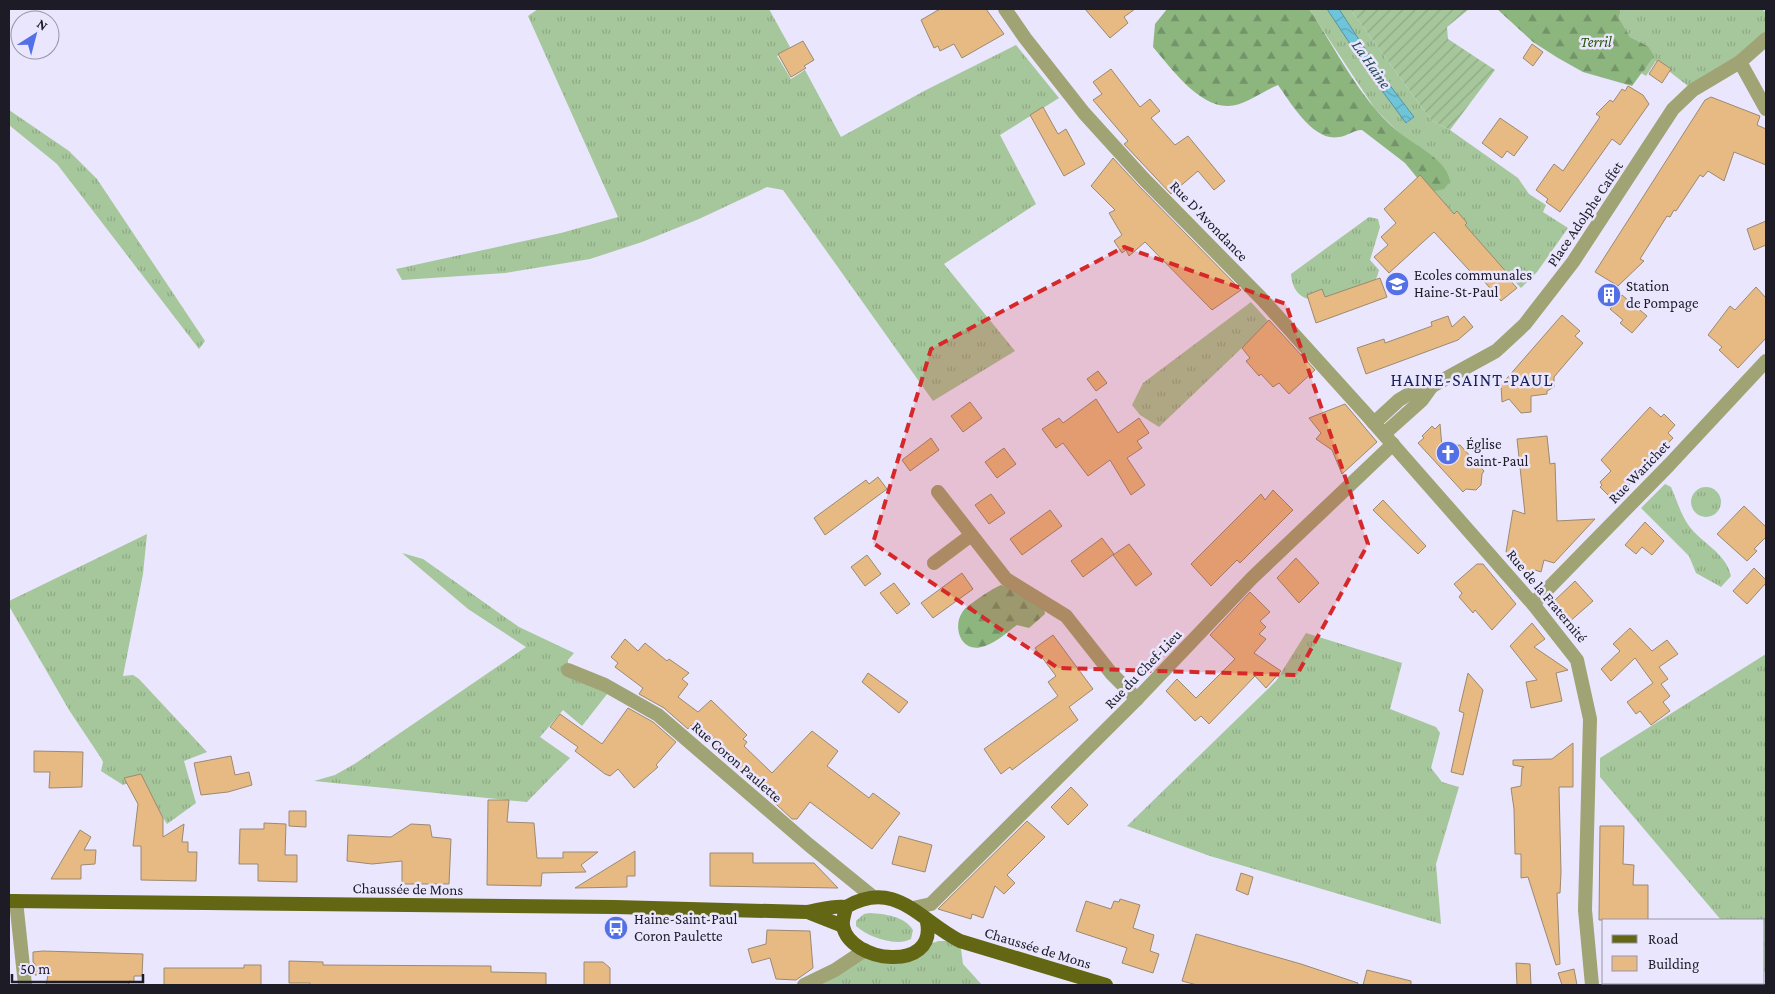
<svg xmlns="http://www.w3.org/2000/svg" width="1775" height="994" viewBox="0 0 1775 994" font-family="'Crimson Pro',serif">
<defs>
<pattern id="grass-tufts" width="24" height="20" patternUnits="userSpaceOnUse" patternTransform="scale(1.25)"><rect width="24" height="20" fill="#a6c69b"/><path d="M3 7l-1-3M5 7V3M7 7l1-3M15 17l-1-3M17 17v-4M19 17l1-3" fill="none" stroke="#8eaa85"/></pattern>
<pattern id="forest-firs" width="22" height="20" patternUnits="userSpaceOnUse" patternTransform="scale(1.25)"><rect width="22" height="20" fill="#8db67f"/><path d="M5 1l3.5 6h-7zM16 11l3.5 6h-7z" fill="#739368"/></pattern>
<pattern id="garden-furrows" width="10" height="10" patternUnits="userSpaceOnUse" patternTransform="scale(1.25)"><rect width="10" height="10" fill="#a6c69b"/><path d="M-1 1l2-2M0 10L10 0M9 11l2-2" fill="none" stroke="#8eaa85"/></pattern>
<pattern id="water-waves" width="16" height="10" patternUnits="userSpaceOnUse" patternTransform="scale(1.25)"><rect width="16" height="10" fill="#6ec4d8"/><path d="M0 5q4-4 8 0t8 0" fill="none" stroke="#5fa8b9"/></pattern>
</defs>
<rect width="100%" height="100%" fill="#eae6fe"/>
<g fill="url(#grass-tufts)">
<path d="M538,9h231l21,38 -13,9 14,23 14,-9 36,67 83,-46 92,-46 43,53 -59,37 36,69 -92,60 71,87 -82,50 -150,-211 -16,-3 -68,32 -57,23 -52,17 -85,14 -103,7 -6,-11 165,-36 57,-16 -90,-201z"/>
<path d="M1309,9h18l47,71 33,43 7,-6 -32,-42 -43,-66h11l81,111 19,10 68,48 11,16 17,11 -3,7 25,16 -31,44 -16,16 -102,-108 -23,-50 -21,-21z"/>
<path d="M1621,9h141l4,4v26l-73,51 -37,-29 -10,15 -5,-3 12,-17 -5,-10 -18,-9 -11,-19z"/>
<path d="M9,110l60,41 28,28 108,162 -6,8 -142,-185 -48,-39z"/>
<path d="M1369,217l9,2 2,8 -10,33 9,10 -2,7 -4,6c-26,9 -78,37 -82,-9z"/>
<path d="M1251,302l18,20 -110,105 -19,-12 -8,-10 11,-22z"/>
<path d="M1665,484l6,3c5,11 9,25 16,36 12,19 39,29 44,53l-10,11 -25,-14 -7,-17 -48,-48z"/>
<circle cx="1706" cy="502" r="15"/>
<path d="M147,534l-4,40 -20,102 10,-1 6,4 68,73 -23,9 12,42 -29,21 -27,-45 -17,6 -22,-14 2,-9 -2,-4 -32,-48 -60,-104v-5z"/>
<path d="M402,553l21,6 96,68 55,26 -6,7v10l43,19 -29,37 -19,-16 -23,27 30,21 -43,44 -213,-21 21,-6 21,-12 170,-116 -58,-38z"/>
<path d="M1306,633l96,30 -12,46 46,18 4,6 -9,35 11,14 17,5 -23,77 5,60 -231,-68 -83,-30 149,-145z"/>
<path d="M1766,654v320l-2,-3v-51h-43l-121,-143v-19z"/>
<path d="M870,913c15,1 34,3 43,17l-2,9c-15,8 -43,-2 -55,-13v-5l8,-7z"/>
<path d="M939,941h21l3,23 19,21h-178l61,-35 20,7z"/>
</g>
<g fill="url(#forest-firs)">
<path d="M1167,9h142c27,40 50,89 87,121 16,14 50,28 54,51l-6,8 -9,2 -16,-11 -14,-17 -43,-33c-9,0 -14,6 -23,7 -26,5 -48,-34 -61,-52 -15,6 -34,21 -50,21 -29,1 -58,-39 -75,-59l2,-23z"/>
<path d="M1497,9h124l-2,9 11,19 18,9 6,10 -22,30 -49,-14 -25,-14 -25,-16z"/>
<path d="M1001,585l13,4 30,20 1,5 -16,14 -12,-3c-10,7 -20,17 -32,21 -23,9 -34,-18 -22,-35 6,-7 30,-23 38,-26z"/>
</g>
<path fill="url(#garden-furrows)" d="M1350,9h119l-22,18 1,12 47,31 -45,60 -19,-10z"/>
<path fill="url(#water-waves)" stroke="#5691a3" d="M1327,9h12l43,66 32,42 -8,6 -32,-43z"/>
<g fill="#e6ba82" stroke="#9c8971">
<path d="M940,9h46l18,25 -42,24 -8,-14 -14,7 -2,-5 -4,2 -13,-28z"/>
<path d="M1085,9h50l-11,8 4,6 -18,15z"/>
<path d="M803,41l11,19 -10,6 2,2 -15,9 -13,-23z"/>
<path d="M1532,44l11,8 -10,14 -10,-8z"/>
<path d="M1658,60l13,9 -9,14 -13,-9z"/>
<path d="M1111,69l29,38 10,-8 10,12 -9,7 24,27 13,-9 37,45 -11,9 -16,-19 -27,23 -47,-50 4,-3 -35,-41 9,-6 -9,-12z"/>
<path d="M1628,86l15,9 6,9 -29,41 -8,-6 -52,73 -14,-10 2,-3 -12,-9 18,-26 9,7 37,-54 -4,-3 14,-14 3,2 9,-13 3,2z"/>
<path d="M1711,97l49,19 -3,9 9,4v36l-32,-13 -10,29 -16,-10 -5,6 -3,-2 -24,36 -2,-1 -4,7 -3,-1 -27,43 4,2 -26,25 -23,-14 110,-172z"/>
<path d="M1043,107l15,27 8,-5 19,35 -21,12 -34,-61z"/>
<path d="M1500,118l28,19 -14,19 -7,-5 -5,7 -20,-15z"/>
<path d="M1113,158l24,26 104,106 -29,20 -67,-68 -16,14 -3,-6 -4,3 -8,-12 8,-6 -13,-22 6,-3 -24,-24z"/>
<path d="M1420,175l34,39 3,-3 10,12 -2,2 44,50 -2,2 10,11 -16,13 -18,-21 -3,2 -46,-50 -45,41 -15,-16 14,-12 -7,-8 15,-14 -12,-14z"/>
<path d="M1766,221v24l-12,5 -7,-21z"/>
<path d="M1380,278l7,19 -71,26 -9,-28 15,-6 3,8z"/>
<path d="M1756,287l10,11v40l-28,30 -19,-18 3,-3 -14,-12 22,-29 5,4z"/>
<path d="M1622,295l25,21 -15,17 -12,-10 3,-3 -13,-11z"/>
<path d="M1562,315l18,16 -5,5 8,7 -29,34v10l-7,4v3l-16,2v16l-10,1 -12,-14 -7,3 -1,-17z"/>
<path d="M1448,316l4,11 12,-11 9,11 -15,13 -92,34 -9,-26 27,-9 1,4 47,-17 -1,-4z"/>
<path d="M1269,320l46,50 -26,24 -10,-11 -6,4 -12,-13 -2,2 -13,-15 4,-3 -8,-10z"/>
<path d="M1098,371l9,12 -11,8 -9,-12z"/>
<path d="M1096,399l22,34 21,-15 10,15 -12,8 5,7 -15,10 18,27 -14,10 -21,-35 -22,16 -25,-33 -7,5 -14,-19 17,-11 4,5z"/>
<path d="M970,402l12,16 -19,14 -12,-16z"/>
<path d="M1345,404l32,38 -35,32 -10,-24 -16,-11 5,-6 -12,-15z"/>
<path d="M1650,407l11,10 3,-3 11,11 -7,8 5,5 -59,63 -14,-14 2,-2 -2,-3 11,-11 -10,-11z"/>
<path d="M1440,424l2,23 18,-2 24,26 -2,3 -1,11 -5,5 -10,-1 -3,3 -45,-49 6,-5 -2,-2 10,-10 3,3z"/>
<path d="M1547,436l3,28 5,-1 2,58 38,-2 -41,44 -10,-3 -3,12 -6,-2 -3,10 -26,-28 7,-42 12,4 -8,-75z"/>
<path d="M931,438l8,12 -29,21 -8,-11z"/>
<path d="M1004,448l12,16 -19,14 -12,-16z"/>
<path d="M878,477l9,12 -62,46 -11,-17 52,-38 3,4z"/>
<path d="M1273,490l20,20 -53,53 -3,-3 -26,26 -20,-22 70,-70 4,6z"/>
<path d="M991,494l14,19 -16,11 -14,-19z"/>
<path d="M1383,500l43,46 -8,8 -45,-44z"/>
<path d="M1744,506l22,21v10l-12,12 3,2 -10,10 -30,-27z"/>
<path d="M1050,510l12,16 -40,29 -12,-16z"/>
<path d="M1645,522l19,19 -12,14 -10,-8 -6,7 -11,-9z"/>
<path d="M1102,538l12,16 -31,23 -12,-16z"/>
<path d="M1129,544l23,30 -16,12 -23,-31z"/>
<path d="M867,555l14,19 -16,12 -14,-19z"/>
<path d="M1296,558l23,25 -20,20 -22,-25z"/>
<path d="M1477,564h6l33,40 -24,26 -17,-20 -2,3 -14,-16 3,-4 -8,-9z"/>
<path d="M1754,568l12,12v3l-19,21 -14,-13z"/>
<path d="M962,573l11,16 -40,29 -12,-15z"/>
<path d="M1575,581l18,20 -25,22 -17,-19z"/>
<path d="M894,583l16,21 -13,10 -17,-21z"/>
<path d="M1250,592l20,20 -10,9 6,6 -7,7 7,5 -12,14 27,18 -15,17 -11,-12 -46,48 -8,-8 -6,5 -29,-30 11,-12 19,19 39,-39 -25,-24z"/>
<path d="M1532,623l13,16 -11,8 34,23 -12,3 6,28 -31,7 -5,-26 11,-2 -27,-34z"/>
<path d="M1630,628l22,23 15,-11 11,14 -19,13 9,12 -7,5 9,12 -7,6 7,9 -19,14 -11,-14 -4,3 -9,-12 26,-19 -18,-25 -24,23 -10,-12 19,-18 -7,-7z"/>
<path d="M1053,635l40,54 -24,18 9,13 -66,50 -2,-3 -9,7 -17,-25 74,-53 -10,-14 8,-6 -21,-28z"/>
<path d="M625,639l13,12 7,-8 22,18 2,-2 20,14 -7,6 6,5 -10,13 20,15 13,-12 36,35 -4,4 4,3 -3,4 28,27 40,-42 26,20 -11,15 42,32 4,-5 27,20 -28,36 -62,-47 -13,17h-5l-101,-94 -3,4 -24,-21 -25,-14 4,-6 -28,-21 3,-4 -7,-6z"/>
<path d="M868,673l40,29 -9,11 -37,-31z"/>
<path d="M1468,673l15,17 -20,85 -12,-3 13,-59 -5,-2z"/>
<path d="M628,708l25,14 23,20 -20,23 2,2 -24,21 -16,-19 -8,7 -5,-2 -30,-23 3,-4 -28,-20 10,-13 42,30z"/>
<path d="M1573,743v44h-14l2,85 -1,21h-3l3,71 -4,1 -28,-88 -7,1v-24h-6l-1,-45 -3,-21 10,-2 1,-18 2,-1 -11,-2v-5l39,-1z"/>
<path d="M34,751l49,1 -1,35 -33,1 1,-16h-16z"/>
<path d="M231,756l4,19 14,-3 3,13 -24,7 -27,3 -7,-32z"/>
<path d="M141,774l22,44v19l21,-13 -2,18h6v10h9l-1,29 -55,-1v-34h-8l5,-42 -14,-26z"/>
<path d="M1071,787l17,18 -20,20 -17,-18z"/>
<path d="M488,800h21l-2,22 27,1 3,35h26v-6h35l-17,13 5,7 -44,1 -1,13 -54,-1z"/>
<path d="M289,811h17v16l-17,-1z"/>
<path d="M1027,821l18,16 -38,38 8,8 -11,11 -9,-8 -12,32 -11,-4 -1,5 -33,-10z"/>
<path d="M264,823l22,1 -1,31h12v27l-39,-1v-17h-19l1,-35h24z"/>
<path d="M411,824l19,1 2,12 19,2 -2,45h-47v-23l-30,3 -25,-3 1,-26 43,2z"/>
<path d="M1600,826h24l-1,38 11,1 -1,20h15v35h-49z"/>
<path d="M80,830l11,7 -7,13h12l-1,14 -14,1v14h-30z"/>
<path d="M899,836l33,9 -7,27 -33,-8z"/>
<path d="M635,851v25h-8v11l-52,1z"/>
<path d="M710,853h43v10h61l24,25 -128,-2z"/>
<path d="M1241,873l12,4 -5,18 -12,-5z"/>
<path d="M1120,899l20,6 -7,23 21,7 -4,16 9,3 -6,19 -31,-10 5,-15 -51,-17 10,-30 25,8 3,-8 5,1z"/>
<path d="M767,930l43,1 3,37 -17,12 -20,-1 -6,-21 -18,5 -4,-14 18,-5z"/>
<path d="M1196,934l105,30 57,19 -1,2h-160l-15,-4z"/>
<path d="M43,951l100,3 -1,22h-8v6l-5,-1v4h-83l2,-10h-13v-11l-2,-2v-10z"/>
<path d="M289,961l34,1v3l168,1v6l55,1v12h-236v-2h-21z"/>
<path d="M584,962h19l7,6v17h-26z"/>
<path d="M1516,963l14,1 1,21h-14z"/>
<path d="M244,965h17v20h-97v-17h80z"/>
<path d="M1574,969l3,16h-15l-4,-12z"/>
<path d="M1367,970l44,11v4h-48z"/>
</g>
<g fill="none" stroke-linecap="round" stroke-linejoin="round">
<g stroke="#a0a373" stroke-width="14">
<path d="M1005,9l20,29 59,75 59,65 119,121 104,115 167,190 44,56 13,59 -5,191 7,75"/>
<path d="M1740,62l26,47"/>
<path d="M1374,423l25,-23 15,-9 18,-5 64,-35 29,-27 48,-62 100,-153 20,-19 47,-28 26,-23"/>
<path d="M1384,434l38,-34 10,-14"/>
<path d="M938,492l68,87 60,37 45,57 26,26"/>
<path d="M934,563l36,-27"/>
<path d="M1533,604l136,-139 97,-104"/>
<path d="M568,670l37,15 53,30 151,130 64,52"/>
<path d="M16,901l9,84"/>
<path d="M913,908l18,-4 206,-205 115,-121 141,-134"/>
<path d="M804,985l31,-15 30,-20"/>
</g>
<g stroke="#636613" stroke-width="14">
<path d="M9,901l606,6 192,5c13,-2 27,-7 39,-5"/>
<path d="M810,913l33,13"/>
<path d="M927,922c10,51 -77,41 -84,4 -1,-6 2,-13 3,-19 50,-29 74,14 114,34l146,44"/>
</g>
</g>
<path fill="#d62828" fill-opacity="0.2" stroke="#d62828" stroke-width="4" stroke-dasharray="10 6" stroke-linejoin="round" d="M1124,247l162,57 82,240 -71,131 -239,-7 -185,-125 58,-194z"/>
<defs>
<g id="school-disc" transform="scale(1.25)"><circle r="9.5" fill="#5370e6" stroke="#eae6fe"/><path d="M0-5L7-2L0 1L-7-2ZM-4 1L0 2.5L4 1V4Q0 6-4 4Z" fill="#fff"/></g>
<g id="building-disc" transform="scale(1.25)"><circle r="9.5" fill="#5370e6" stroke="#eae6fe"/><path d="M-4-6H4V6H1V3H-1V6H-4ZM-2.5-4.3h1.7v1.8h-1.7ZM.8-4.3h1.7v1.8H.8ZM-2.5-1h1.7V.8h-1.7ZM.8-1h1.7V.8H.8Z" fill="#fff"/></g>
<g id="church-disc" transform="scale(1.25)"><circle r="9.5" fill="#5370e6" stroke="#eae6fe"/><path d="M-1.2-6h2.4v3.5h3.3v2.4h-3.3V6h-2.4V-.1h-3.3v-2.4h3.3Z" fill="#fff"/></g>
<g id="bus-disc" transform="scale(1.25)"><circle r="9.5" fill="#5370e6" stroke="#eae6fe"/><path d="M-5-6H5V4H4V6H2V4H-2V6H-4V4H-5ZM-3.5-4V0h7V-4ZM-3.5 1.2v1.5H-2V1.2ZM2 1.2v1.5H3.5V1.2Z" fill="#fff"/></g>
</defs>
<g fill-rule="evenodd">
<use href="#school-disc" x="1397" y="284"/>
<use href="#building-disc" x="1609" y="295"/>
<use href="#church-disc" x="1448" y="453"/>
<use href="#bus-disc" x="616" y="928"/>
</g>
<g text-anchor="middle" stroke-width="5" stroke-linejoin="round" paint-order="stroke">
<g font-size="15" font-style="italic" fill="#225404" stroke="#eae6fe">
<text x="1596" y="47">Terril</text>
</g>
<g font-size="15" fill="#1d1b26" stroke="#eae6fe">
<text transform="translate(1585 214) rotate(-56)" y="5">Place Adolphe Caffet</text>
<text transform="translate(1209 221) rotate(46)" y="5">Rue D'Avondance</text>
<text transform="translate(1639 472) rotate(-46)" y="5">Rue Warichet</text>
<text transform="translate(1547 596) rotate(50)" y="5">Rue de la Fraternité</text>
<text transform="translate(1143 669) rotate(-46)" y="5">Rue du Chef-Lieu</text>
<text transform="translate(737 762) rotate(41)" y="5">Rue Coron Paulette</text>
<text transform="translate(408 889) rotate(1)" y="5">Chaussée de Mons</text>
<text transform="translate(1038 948) rotate(17)" y="5">Chaussée de Mons</text>
</g>
<g font-size="15" fill="#1d1b26" stroke="#eae6fe" text-anchor="start">
<text x="1414" y="280">Ecoles communales<tspan x="1414" dy="17">Haine-St-Paul</tspan></text>
<text x="1626" y="291">Station<tspan x="1626" dy="17">de Pompage</tspan></text>
<text x="1466" y="449">Église<tspan x="1466" dy="17">Saint-Paul</tspan></text>
<text x="634" y="924">Haine-Saint-Paul<tspan x="634" dy="17">Coron Paulette</tspan></text>
</g>
<g font-size="16" font-style="italic" fill="#1f4750" stroke="#eae6fe">
<text transform="translate(1372 64) rotate(55)" y="6">La Haine</text>
</g>
<g font-size="18" letter-spacing="1" fill="#18245b" stroke="#eae6fe">
<text x="1472" y="386">HAINE-SAINT-PAUL</text>
</g>
</g>
<rect width="1775" height="994" fill="none" stroke="#1d1b26" stroke-width="20"/>
<rect x="1602" y="919" width="162" height="65" fill="#eae6fe" stroke="#9895a8"/>
<rect x="1612" y="935" width="25" height="8" fill="#636613" stroke="#9895a8"/>
<text x="1648" y="944" font-size="15" fill="#1d1b26">Road</text>
<rect x="1612" y="956" width="25" height="15" fill="#e6ba82" stroke="#9895a8"/>
<text x="1648" y="969" font-size="15" fill="#1d1b26">Building</text>
<g transform="translate(35 35) rotate(36)"><circle r="24" fill="#eae6fe" stroke="#9895a8"/>
<path d="M0-4L9 19L0 12L-9 19Z" fill="#5370e6"/>
<text y="-8" font-size="14" font-weight="bold" text-anchor="middle" fill="#1d1b26">N</text>
</g>
<path d="M12 974v8h131v-8" fill="none" stroke="#1d1b26" stroke-width="2.5"/>
<text x="20" y="974" font-size="15" fill="#1d1b26" stroke="#eae6fe" stroke-width="4" paint-order="stroke">50 m</text>
</svg>
